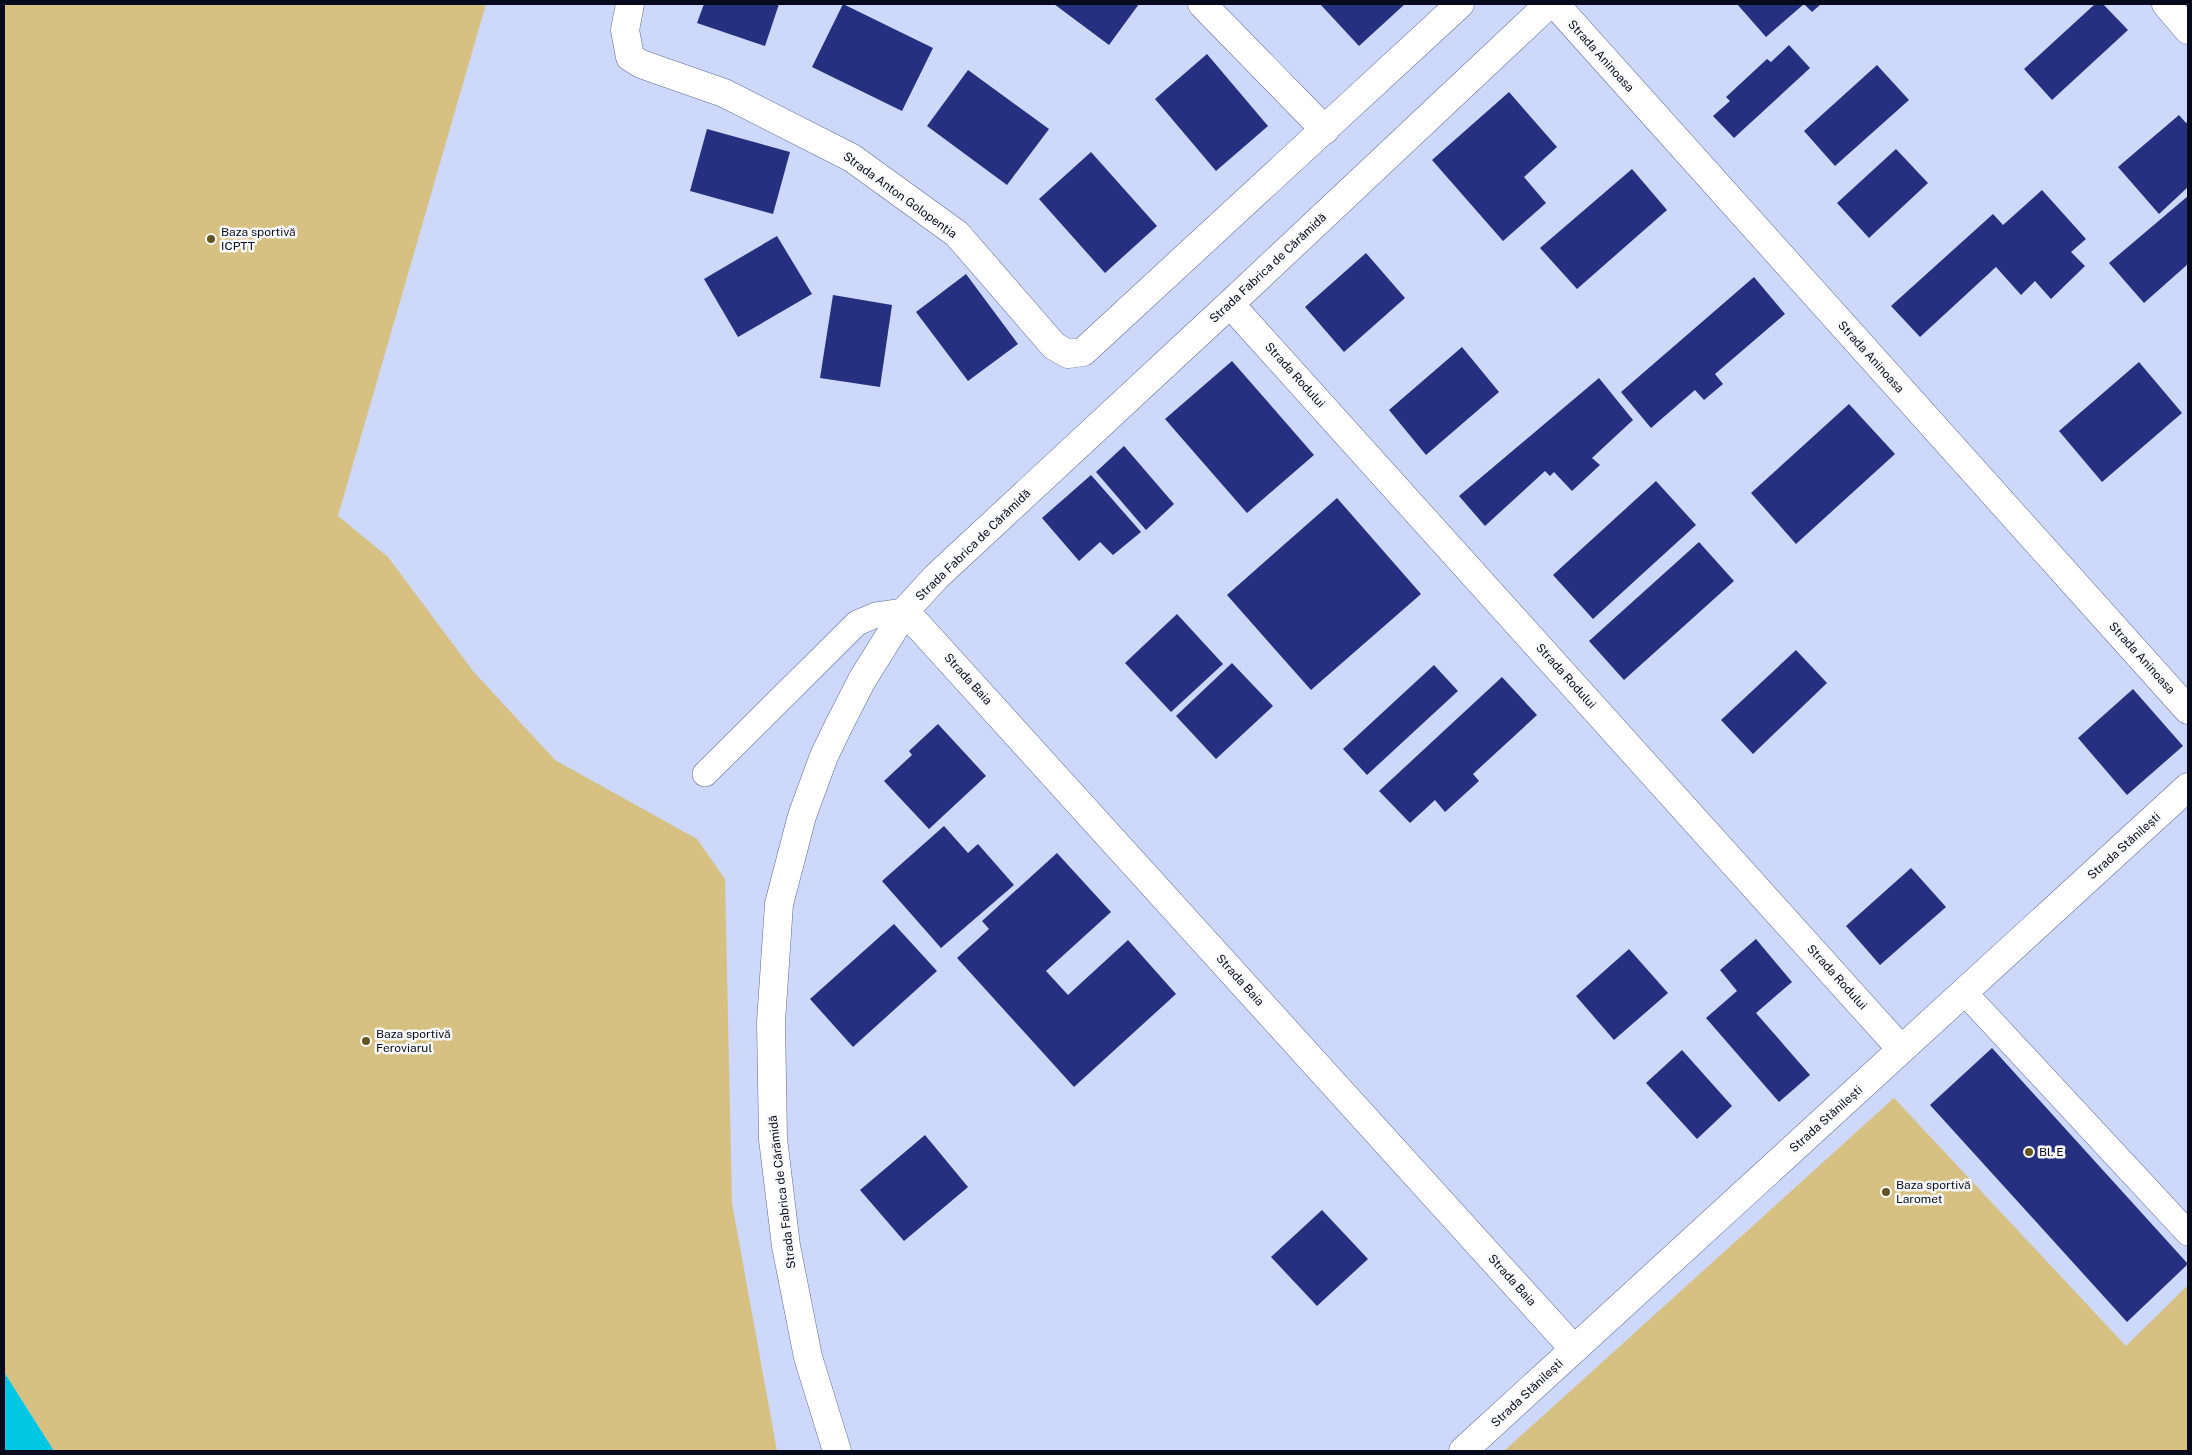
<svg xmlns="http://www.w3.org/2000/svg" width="2192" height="1455" viewBox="0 0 2192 1455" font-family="'Public Sans',sans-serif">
<rect width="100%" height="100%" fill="#cdd8fa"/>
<g fill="#d6c183">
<path d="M4,4h482l-148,512 50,41 85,114 82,89 142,79 28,40 7,324 45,248h-723l-50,-79z"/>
<path d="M1894,1098l232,248 62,-61v166h-684z"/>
</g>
<path fill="#00c8e2" d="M4,1372l50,79h-50z"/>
<g fill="#253180">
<path d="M704,4h75l-14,42 -68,-23z"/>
<path d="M843,4l90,44 -31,63 -90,-44z"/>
<path d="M1054,4h85l-30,41z"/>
<path d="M1320,4h85l-46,42z"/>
<path d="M1737,4h67l-38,33z"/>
<path d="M1804,4h17l-9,8z"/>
<path d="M2095,4h8l25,26 -76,70 -28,-31z"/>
<path d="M1789,45l21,23 -76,70 -21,-22 17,-15 -4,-4 41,-38 4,3z"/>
<path d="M1207,54l61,72 -52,45 -61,-72z"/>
<path d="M1877,65l32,35 -74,66 -31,-35z"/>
<path d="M968,70l81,59 -42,56 -80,-59z"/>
<path d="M1509,92l48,55 -33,30 22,26 -43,38 -71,-81z"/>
<path d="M2179,115l7,8 2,-2v66l-29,27 -41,-47z"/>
<path d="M707,129l83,23 -17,62 -83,-23z"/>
<path d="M1896,149l32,34 -59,55 -32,-35z"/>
<path d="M1091,152l66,74 -52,47 -66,-74z"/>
<path d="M1632,169l35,41 -90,79 -37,-41z"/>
<path d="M2042,190l44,49 -15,13 14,14 -34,33 -16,-18 -14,14 -25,-28 -76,70 -29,-31 102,-92 10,11z"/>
<path d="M2188,196v68l-44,39 -35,-40z"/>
<path d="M777,236l35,58 -74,43 -34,-58z"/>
<path d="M1366,253l39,45 -61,54 -39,-45z"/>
<path d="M966,274l52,70 -50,37 -52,-69z"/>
<path d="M1754,277l31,37 -70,60 8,10 -19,16 -9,-10 -44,38 -30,-36z"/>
<path d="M833,295l59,10 -12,82 -60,-9z"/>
<path d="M1462,347l37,45 -73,63 -37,-45z"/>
<path d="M1232,361l82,94 -67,58 -82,-94z"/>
<path d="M2139,362l43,51 -80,69 -43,-51z"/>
<path d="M1599,378l34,42 -41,38 8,7 -28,26 -18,-19 -4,4 -5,-5 -60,55 -26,-30z"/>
<path d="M1849,404l46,50 -99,90 -45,-51z"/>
<path d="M1124,446l50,58 -28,26 -50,-58z"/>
<path d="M1091,475l50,57 -28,23 -13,-13 -21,19 -37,-43z"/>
<path d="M1656,481l40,44 -103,94 -40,-44z"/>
<path d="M1337,498l84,96 -110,96 -84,-95z"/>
<path d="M1699,542l35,39 -110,99 -35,-39z"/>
<path d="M1177,614l46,50 -52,48 -46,-49z"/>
<path d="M1796,650l31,33 -74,71 -32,-34z"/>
<path d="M1232,663l41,43 -57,53 -40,-43z"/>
<path d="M1434,665l24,26 -91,84 -24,-26z"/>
<path d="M1502,677l35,38 -64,59 6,7 -34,31 -10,-12 -25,23 -31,-32z"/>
<path d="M2133,689l50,57 -56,49 -49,-57z"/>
<path d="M938,724l48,52 -57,53 -45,-48 28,-26 -3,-4z"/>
<path d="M944,826l24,27 10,-9 36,41 -73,63 -59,-67z"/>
<path d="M1057,853l54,59 -65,59 22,24 60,-55 48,54 -102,93 -117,-129 32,-29 -7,-8z"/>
<path d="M1911,868l35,39 -66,58 -34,-39z"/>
<path d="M894,924l43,47 -84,76 -43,-48z"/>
<path d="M1756,939l36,43 -36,31 54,62 -31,27 -73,-84 31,-27 -17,-21z"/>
<path d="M1629,949l39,44 -54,47 -38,-44z"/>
<path d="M1992,1048l196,216 -61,58 -197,-217z"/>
<path d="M1682,1050l50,56 -35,33 -51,-56z"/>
<path d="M925,1135l43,52 -64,54 -44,-51z"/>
<path d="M1322,1210l46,49 -51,47 -46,-49z"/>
</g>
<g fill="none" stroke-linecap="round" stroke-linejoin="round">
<g stroke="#5c6b9d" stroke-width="26">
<g id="service">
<path d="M705,774l152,-151 19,-8 29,-4"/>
<path d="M1964,992l224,241"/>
</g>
</g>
<g stroke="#5c6b9d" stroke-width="29">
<g id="minor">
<path d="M630,4l-5,26 5,27 11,7 83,29 128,65 105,76 97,112 14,8 15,-2 377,-348"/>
<path d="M1202,4l123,126"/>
<path d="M1555,4l633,706"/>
<path d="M2166,4l22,26"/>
<path d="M1230,304l671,745"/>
<path d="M905,611l669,738"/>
<path d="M837,1451l-29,-94 -22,-111 -13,-107 -2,-117 8,-118 23,-88 22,-60 14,-29 24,-47 43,-69 31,-34 294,-273 319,-300"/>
<path d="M1463,1451l725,-664"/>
</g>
</g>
<use href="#service" stroke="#fff" stroke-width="25"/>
<use href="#minor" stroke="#fff" stroke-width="28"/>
</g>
<g fill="#645421" stroke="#fafafa" stroke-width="2">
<circle cx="211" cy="239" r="5"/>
<circle cx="366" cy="1041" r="5"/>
<circle cx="2029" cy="1152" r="5"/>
<circle cx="1886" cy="1192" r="5"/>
</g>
<g text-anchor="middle" stroke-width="5" stroke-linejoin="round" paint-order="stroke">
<g font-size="12" fill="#060a1d" stroke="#fafafa">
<text transform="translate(1601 56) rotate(48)" y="4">Strada Aninoasa</text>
<text transform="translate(900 195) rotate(36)" y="4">Strada Anton Golopenția</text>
<text transform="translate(1268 268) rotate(-43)" y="4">Strada Fabrica de Cărămidă</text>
<text transform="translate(1871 357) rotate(48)" y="4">Strada Aninoasa</text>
<text transform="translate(1295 375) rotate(48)" y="4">Strada Rodului</text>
<text transform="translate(973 545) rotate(-44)" y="4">Strada Fabrica de Cărămidă</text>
<text transform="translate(2142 658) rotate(48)" y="4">Strada Aninoasa</text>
<text transform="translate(1566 676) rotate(48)" y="4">Strada Rodului</text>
<text transform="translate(968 679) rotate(48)" y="4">Strada Baia</text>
<text transform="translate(2124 846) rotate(-42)" y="4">Strada Stănilești</text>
<text transform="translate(1837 977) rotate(48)" y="4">Strada Rodului</text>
<text transform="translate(1240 980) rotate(48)" y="4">Strada Baia</text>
<text transform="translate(1826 1119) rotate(-42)" y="4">Strada Stănilești</text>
<text transform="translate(782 1192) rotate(-97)" y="4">Strada Fabrica de Cărămidă</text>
<text transform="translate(1512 1280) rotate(48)" y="4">Strada Baia</text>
<text transform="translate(1527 1393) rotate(-43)" y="4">Strada Stănilești</text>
</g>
<g font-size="12" fill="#060a1d" stroke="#fafafa" text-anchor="start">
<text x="221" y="236">Baza sportivă<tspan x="221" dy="14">ICPTT</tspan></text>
<text x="376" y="1038">Baza sportivă<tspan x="376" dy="14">Feroviarul</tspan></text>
<text x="2039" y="1156">Bl. E</text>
<text x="1896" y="1189">Baza sportivă<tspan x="1896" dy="14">Laromet</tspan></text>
</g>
</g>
<rect width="2192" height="1455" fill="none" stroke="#060a1d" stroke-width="10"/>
</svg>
